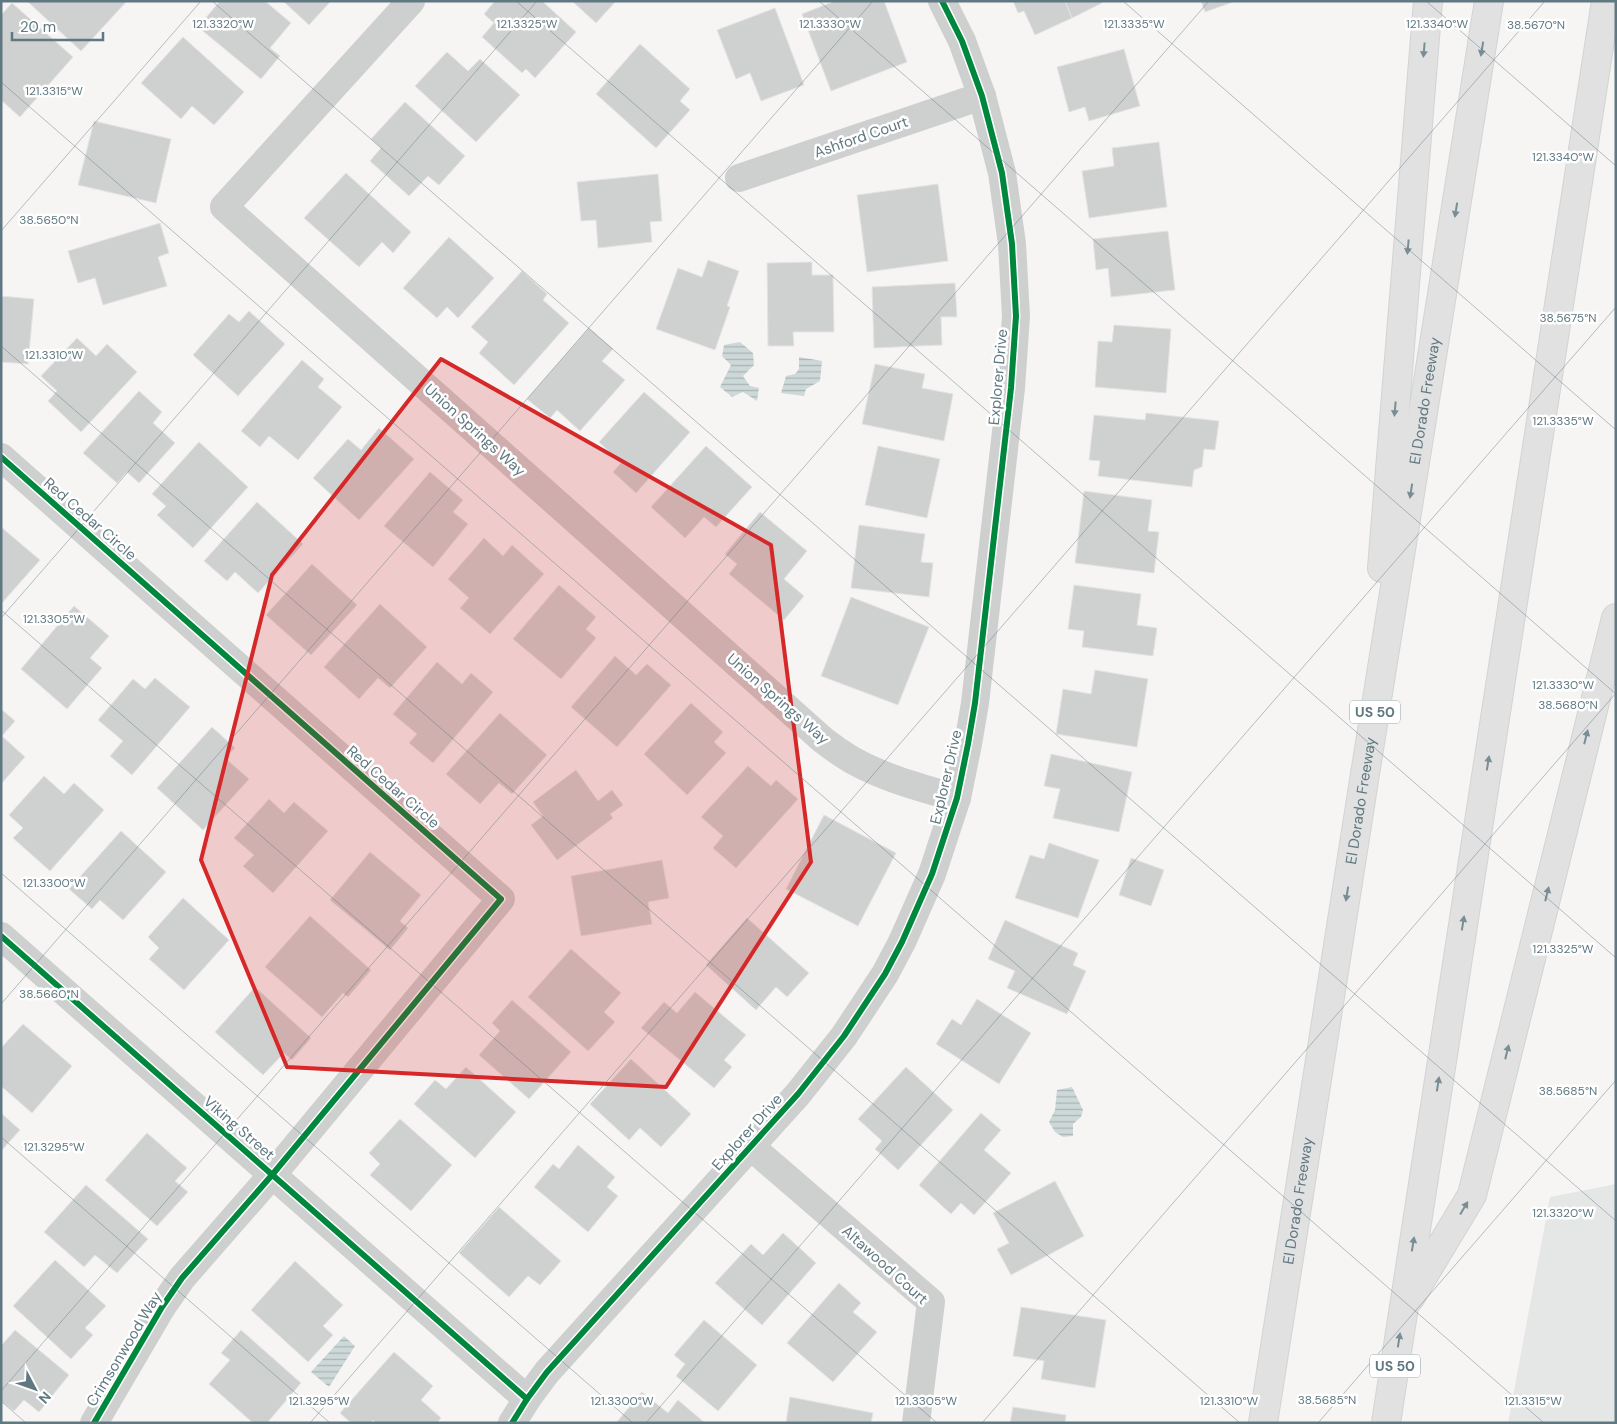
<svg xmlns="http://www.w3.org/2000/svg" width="1617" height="1424" viewBox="0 0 1617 1424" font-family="'DM Sans',sans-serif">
<defs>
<pattern id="water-rules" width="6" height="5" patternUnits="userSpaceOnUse" patternTransform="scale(1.25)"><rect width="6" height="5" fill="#cdd8d9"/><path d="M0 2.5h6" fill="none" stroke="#aab4b5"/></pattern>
</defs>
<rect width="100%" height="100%" fill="#f6f5f4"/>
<path fill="#e5e7e6" d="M1616,1184v239h-108l42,-226z"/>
<g fill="url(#water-rules)">
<path d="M740,342l13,11 1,12 -11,11 7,10 9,2 -2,13 -14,-9 -11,5 -12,-10 11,-22 -9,-9 2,-11z"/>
<path d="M799,357l23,4 -2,20 -14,8 -2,7 -23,-3 5,-17 9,-2 4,-5z"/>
<path d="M1072,1087l11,23 -2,7 -8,7v12l-10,1 -8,-5 -6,-10 6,-12 2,-20z"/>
<path d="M344,1336l11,10 -26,41 -18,-15z"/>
</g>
<g fill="#cfd1d1" stroke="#e5e4e4">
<path d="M27,1h100l-46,50z"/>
<path d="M220,1h45l26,22 -21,25 10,8 -19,23 -63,-52z"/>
<path d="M283,1h48l-22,24z"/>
<path d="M495,1h47l34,31 -41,46 -9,-9 -4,4 -40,-36 12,-14 -10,-9z"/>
<path d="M572,1h44l-20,22z"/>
<path d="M835,1h49l23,61 -76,29 -29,-77z"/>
<path d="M1013,1h52l7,17 -37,17 -11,-24 -6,2z"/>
<path d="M1065,1h36l1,2 -30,15z"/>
<path d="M1201,1h35l-31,11z"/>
<path d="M12,3l61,54 -53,60 -19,-17v-85z"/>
<path d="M775,8l29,77 -43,16 -11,-28 -14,6 -19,-49z"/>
<path d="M183,37l61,55 -30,33 -22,-19 -11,13 -40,-36z"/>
<path d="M640,44l50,45 -10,12 10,9 -34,38 -60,-54z"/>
<path d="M1124,49l16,57 -51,15 -4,-14 -16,5 -12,-45z"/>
<path d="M447,52l21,19 12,-12 40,36 -44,47 -61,-56z"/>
<path d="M405,102l60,54 -26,29 -11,-9 -19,20 -39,-35 11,-13 -10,-9z"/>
<path d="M94,121l77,18 -15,64 -78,-18z"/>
<path d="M1159,142l8,65 -78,11 -7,-47 32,-5 -2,-18z"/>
<path d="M346,173l65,59 -18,21 -11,-11 -23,25 -55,-49z"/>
<path d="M658,174l4,47 -12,1 2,20 -54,6 -2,-28 -15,1 -4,-39z"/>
<path d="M938,184l10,77 -81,11 -10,-77z"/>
<path d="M160,223l9,30 -11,4 9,29 -64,19 -8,-27 -17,5 -10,-32z"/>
<path d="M1168,231l7,59 -64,7 -3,-29 -12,2 -3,-31z"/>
<path d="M449,237l45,41 -36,40 -11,-11 -10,11 -34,-30z"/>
<path d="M708,260l31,11 -12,35 3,1 -15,43 -59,-21 22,-61 24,9z"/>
<path d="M812,262v13h21l1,57h-41l1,14h-26l-1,-83z"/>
<path d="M522,271l25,23 -4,6 26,23 -55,62 -35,-32 9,-11 -17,-15z"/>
<path d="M955,283l2,34h-16l1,28 -68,3 -2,-61z"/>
<path d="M1,296l33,3 -6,65 -27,-2z"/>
<path d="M249,311l36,33 -47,52 -45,-41 36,-41 10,8z"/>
<path d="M1114,325l57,4 -5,64 -71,-6 3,-46 14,1z"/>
<path d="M589,328l24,21 -11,12 23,19 -45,51 -23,-21 -7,8 -23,-19z"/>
<path d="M77,338l19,18 11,-12 30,28 -56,60 -33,-31 9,-10 -16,-15z"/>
<path d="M302,360l22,19 -6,8 24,20 -44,53 -29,-24 -9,11 -19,-16z"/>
<path d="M875,364l50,10 -3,14 31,6 -9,47 -82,-17z"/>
<path d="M139,391l23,21 -9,11 22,20 -36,40 -12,-11 -10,11 -34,-30z"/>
<path d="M644,392l46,40 -54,61 -23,-21 8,-9 -22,-21z"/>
<path d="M1146,413l73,8 -4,29 -11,-1 -2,18 -8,3 -2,17 -94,-11 2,-15 -11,-1 5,-45 51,5z"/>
<path d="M379,428l35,31 -55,61 -46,-42 35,-39 13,11z"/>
<path d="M199,442l49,45 -55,61 -36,-33 9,-9 -14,-12z"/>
<path d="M706,446l46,41 -36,40 -12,-10 -19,21 -34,-31z"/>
<path d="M878,446l62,13 -13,59 -62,-13z"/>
<path d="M430,472l33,28 -10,12 15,12 -35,43 -49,-41z"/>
<path d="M1084,491l68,9 -4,31 11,1 -5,41 -79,-10z"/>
<path d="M257,502l46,42 -45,49 -23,-21 -8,9 -23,-20z"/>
<path d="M760,512l47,39 -23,28 20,17 -20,24 -55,-46 8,-10 -12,-10z"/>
<path d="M859,525l66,9 -4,28 12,1 -4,34 -78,-9z"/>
<path d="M1,527l39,33 -39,44z"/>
<path d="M484,538l19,18 9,-11 32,29 -54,60 -30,-26 9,-10 -21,-19z"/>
<path d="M312,564l45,41 -46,50 -45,-40z"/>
<path d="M559,585l37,32 -10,12 10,9 -35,41 -48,-40z"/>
<path d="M1074,585l67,9 -4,31 20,3 -4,28 -71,-9 2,-16 -16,-2z"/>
<path d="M851,597l78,30 -31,78 -77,-29z"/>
<path d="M380,604l47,43 -37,41 -12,-10 -19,21 -35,-32z"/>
<path d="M74,606l35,30 -19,22 12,10 -35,41 -46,-40z"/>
<path d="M615,656l21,19 11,-11 24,21 -54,62 -46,-40z"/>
<path d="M437,662l25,22 9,-11 22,19 -60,71 -24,-20 8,-9 -24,-20z"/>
<path d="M1095,670l53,9 -11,68 -81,-13 7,-45 28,5z"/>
<path d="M155,678l35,29 -58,68 -22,-19 13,-15 -25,-21 35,-41 12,10z"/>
<path d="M691,703l32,29 -9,10 12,11 -39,42 -43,-41z"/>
<path d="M1,709l14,12 -13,15 23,21 -24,27z"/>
<path d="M500,713l47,42 -35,39 -13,-11 -19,21 -34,-30z"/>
<path d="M212,727l23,21 -10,10 24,21 -46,51 -46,-42z"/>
<path d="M1051,754l81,18 -13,60 -66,-14 7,-29 -16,-3z"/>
<path d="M748,766l23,20 5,-6 22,19 -62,69 -23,-20 10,-12 -22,-19z"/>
<path d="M576,770l22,31 14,-11 11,15 -13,9 3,4 -56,42 -26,-35 12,-9 -10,-14z"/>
<path d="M44,776l20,18 10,-11 30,27 -54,61 -37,-33 10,-10 -14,-13z"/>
<path d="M269,799l15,14 10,-11 34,29 -55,62 -30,-27 11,-11 -20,-17z"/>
<path d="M824,815l72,38 -38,73 -72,-37z"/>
<path d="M121,831l45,41 -43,48 -23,-20 -8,9 -23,-20z"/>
<path d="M1049,843l50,17 -21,58 -63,-20 15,-43 14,4z"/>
<path d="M370,852l51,43 -21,26 8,7 -18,22 -60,-50z"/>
<path d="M1131,858l33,12 -13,36 -32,-11z"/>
<path d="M662,860l7,38 -21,4 4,22 -71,12 -10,-60z"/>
<path d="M183,898l46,42 -45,50 -35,-31 10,-11 -11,-11z"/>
<path d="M310,916l61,54 -23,27 -5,-4 -21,24 -57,-50z"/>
<path d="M747,918l62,55 -22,24 -11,-10 -20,23 -50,-45z"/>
<path d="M1005,920l73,33 -5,12 13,6 -19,43 -60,-26 8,-17 -27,-12z"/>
<path d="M571,949l50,44 -17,19 11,10 -27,29 -60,-54z"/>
<path d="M255,987l56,51 -19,22 -8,-7 -21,22 -48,-43z"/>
<path d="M695,992l51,43 -22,25 8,7 -18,21 -73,-60 23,-26 13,11z"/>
<path d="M977,999l54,34 -32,51 -63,-40 16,-25 9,6z"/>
<path d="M512,1000l59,52 -42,47 -50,-44 21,-24 -8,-8z"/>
<path d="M23,1024l49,42 -40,47 -31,-27v-38z"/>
<path d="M631,1059l60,55 -30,33 -21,-19 -11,12 -39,-36z"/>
<path d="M466,1067l50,45 -41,46 -61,-54 21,-24 11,9z"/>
<path d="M906,1067l47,43 -55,60 -23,-21 7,-8 -24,-22z"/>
<path d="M1,1113l19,17 -19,21z"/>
<path d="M981,1113l20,17 -17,20 27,23 -37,42 -13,-12 -10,11 -32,-29z"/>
<path d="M400,1119l52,46 -41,46 -41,-36 10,-11 -11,-11z"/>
<path d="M147,1133l40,35 -12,13 13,11 -31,34 -52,-46z"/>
<path d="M578,1145l37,32 -8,10 11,9 -30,36 -54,-45 19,-23 6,5z"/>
<path d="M1055,1181l29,55 -73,39 -14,-26 12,-6 -16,-30z"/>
<path d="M86,1185l62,54 -31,34 -22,-18 -11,12 -40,-35z"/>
<path d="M499,1207l62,54 -21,24 -12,-9 -19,21 -50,-44z"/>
<path d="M783,1233l33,30 -54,62 -47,-42 36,-39 12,11z"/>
<path d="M55,1260l51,46 -21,22 8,7 -22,24 -58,-53z"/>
<path d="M295,1261l48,44 -20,21 10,9 -25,27 -57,-52z"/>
<path d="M839,1283l22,20 -8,9 24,20 -44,50 -46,-39z"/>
<path d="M1021,1307l85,13 -11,68 -54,-9 3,-18 -31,-5z"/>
<path d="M704,1320l53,45 -39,46 -42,-35 9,-12 -11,-9z"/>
<path d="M15,1330l54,45 -30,37 -15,-12 -10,11 -13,-10v-55z"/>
<path d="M241,1330l60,53 -34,40h-14l-44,-39 21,-24 -9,-7z"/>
<path d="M394,1352l39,34 -12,14 20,18 -4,5h-61l-3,-3 -2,3h-20l-11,-10z"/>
<path d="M642,1392l26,21 10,-13 27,23h-89z"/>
<path d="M790,1397l83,16 -2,10 -85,-1z"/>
<path d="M1013,1407l53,8 -1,8h-55z"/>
</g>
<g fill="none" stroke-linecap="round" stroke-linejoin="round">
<g stroke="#d2d3d3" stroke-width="30">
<g id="motorway">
<path d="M1382,568l46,-567"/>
<path d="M1410,1298l62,-103 144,-577"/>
<path id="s1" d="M1263,1423l102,-649 124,-773"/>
<path d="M1386,1423l220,-1422"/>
</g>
</g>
<g stroke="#cecfcf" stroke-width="28">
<path d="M411,1l-187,206 599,533c9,7 19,14 29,20 32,18 69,28 105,38"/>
<path d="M739,178l243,-82"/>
<path d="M1,457l500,442 -229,276 -90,103 -20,29 -68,116"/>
<path d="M1,936l526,463"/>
<path d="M750,1146l181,156 -15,121"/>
</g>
<path stroke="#cecfcf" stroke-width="28" d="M512,1423l15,-24 20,-27 251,-278 46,-58 41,-62 17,-32 30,-68 25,-76 11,-54 7,-41 36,-315 5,-72 -4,-72 -10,-71 -20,-77 -20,-55 -20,-40"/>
<use href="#motorway" stroke="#e1e1e2" stroke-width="28"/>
<g stroke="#fff" stroke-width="9">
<g id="cycleway">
<path d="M1,457l500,442 -229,276 -90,103 -20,29 -68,116"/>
<path d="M1,936l526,463"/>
<path d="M512,1423l15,-24 20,-27 251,-278 46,-58 41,-62 17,-32 30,-68 25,-76 11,-54 7,-41 36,-315 5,-72 -4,-72 -10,-71 -20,-77 -20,-55 -20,-40"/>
</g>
</g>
<use href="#cycleway" stroke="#00873e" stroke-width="6"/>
</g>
<defs><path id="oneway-solid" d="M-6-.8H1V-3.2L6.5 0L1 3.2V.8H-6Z" transform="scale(1.25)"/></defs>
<g fill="#798d94">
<use href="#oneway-solid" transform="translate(1482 49) rotate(99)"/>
<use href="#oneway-solid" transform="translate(1424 50) rotate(95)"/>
<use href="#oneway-solid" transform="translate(1456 210) rotate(99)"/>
<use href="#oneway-solid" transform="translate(1408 247) rotate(95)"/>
<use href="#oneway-solid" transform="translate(1395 409) rotate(95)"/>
<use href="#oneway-solid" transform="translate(1411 491) rotate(99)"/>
<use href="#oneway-solid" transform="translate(1586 737) rotate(-76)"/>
<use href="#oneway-solid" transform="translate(1488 763) rotate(-81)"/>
<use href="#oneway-solid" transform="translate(1347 894) rotate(99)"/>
<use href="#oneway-solid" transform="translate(1547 894) rotate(-76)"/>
<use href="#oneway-solid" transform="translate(1463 923) rotate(-81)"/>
<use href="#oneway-solid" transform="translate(1507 1052) rotate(-76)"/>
<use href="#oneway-solid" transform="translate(1438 1084) rotate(-81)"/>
<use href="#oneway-solid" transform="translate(1464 1208) rotate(-59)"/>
<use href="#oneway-solid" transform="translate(1413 1244) rotate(-81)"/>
<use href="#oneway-solid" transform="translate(1399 1340) rotate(-81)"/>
</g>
<path fill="#d62828" fill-opacity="0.2" stroke="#d62828" stroke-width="4" stroke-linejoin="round" d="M441,359l330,186 40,317 -145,225 -379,-20 -86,-207 71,-285z"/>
<path fill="none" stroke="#5f7881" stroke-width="1" stroke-opacity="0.45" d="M212,1l1404,1220M516,1l1100,957M819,1l797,693M1123,1l493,429M1426,1l190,165M1,82l1543,1341M1,231l200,-230M1,346l1239,1077M1,610l936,813M1,618l536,-617M1,873l632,550M1,1004l872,-1003M1,1137l329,286M1,1391l1208,-1390M1,1401l25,22M310,1423l1235,-1422M646,1423l970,-1116M982,1423l634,-730M1318,1423l298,-343"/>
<g text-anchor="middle" stroke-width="5" stroke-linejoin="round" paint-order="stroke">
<g fill="#fff" stroke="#8fa0a7" stroke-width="1">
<rect x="1350" y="700.5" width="50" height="23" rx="4"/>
<rect x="1370" y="1354.5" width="50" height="23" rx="4"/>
</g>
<g font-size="14" font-weight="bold" fill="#5f7881">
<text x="1375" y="717">US 50</text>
<text x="1395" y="1371">US 50</text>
</g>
<g font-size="15" fill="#5f7881" stroke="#fff">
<text transform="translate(861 137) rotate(-19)" y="5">Ashford Court</text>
<text transform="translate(998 377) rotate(-85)" y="5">Explorer Drive</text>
<text dy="5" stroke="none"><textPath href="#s1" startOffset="1035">El Dorado Freeway</textPath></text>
<text transform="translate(475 430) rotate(42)" y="5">Union Springs Way</text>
<text transform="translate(90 519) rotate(41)" y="5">Red Cedar Circle</text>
<text transform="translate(778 699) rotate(41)" y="5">Union Springs Way</text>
<text transform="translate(946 777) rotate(-77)" y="5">Explorer Drive</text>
<text transform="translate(393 787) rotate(41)" y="5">Red Cedar Circle</text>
<text dy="5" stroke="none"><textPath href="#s1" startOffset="630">El Dorado Freeway</textPath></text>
<text transform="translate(239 1128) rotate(41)" y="5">Viking Street</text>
<text transform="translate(747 1132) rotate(-48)" y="5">Explorer Drive</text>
<text dy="5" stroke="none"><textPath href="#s1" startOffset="225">El Dorado Freeway</textPath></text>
<text transform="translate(885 1265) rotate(42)" y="5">Altawood Court</text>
<text transform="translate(124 1349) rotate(-59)" y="5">Crimsonwood Way</text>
</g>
</g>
<g font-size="12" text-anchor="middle" fill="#5f7881" stroke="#fff" stroke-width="5" stroke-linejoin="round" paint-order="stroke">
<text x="223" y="28">121.3320°W</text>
<text x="527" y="28">121.3325°W</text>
<text x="830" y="28">121.3330°W</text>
<text x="1134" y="28">121.3335°W</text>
<text x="1437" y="28">121.3340°W</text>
<text x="1536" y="29">38.5670°N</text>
<text x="54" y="95">121.3315°W</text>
<text x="1563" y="161">121.3340°W</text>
<text x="49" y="224">38.5650°N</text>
<text x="1568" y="322">38.5675°N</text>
<text x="54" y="359">121.3310°W</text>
<text x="1563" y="425">121.3335°W</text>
<text x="54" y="623">121.3305°W</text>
<text x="1563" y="689">121.3330°W</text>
<text x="1568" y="709">38.5680°N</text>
<text x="54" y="887">121.3300°W</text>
<text x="1563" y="953">121.3325°W</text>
<text x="49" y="998">38.5660°N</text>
<text x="1568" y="1095">38.5685°N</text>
<text x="54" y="1151">121.3295°W</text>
<text x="1563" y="1217">121.3320°W</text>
<text x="1327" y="1404">38.5685°N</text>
<text x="319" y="1405">121.3295°W</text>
<text x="622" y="1405">121.3300°W</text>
<text x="926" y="1405">121.3305°W</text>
<text x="1229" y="1405">121.3310°W</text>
<text x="1533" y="1405">121.3315°W</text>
</g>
<rect width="1617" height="1424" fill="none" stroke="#5f7881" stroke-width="5"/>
<g transform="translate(35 1389) rotate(131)" stroke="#ffffff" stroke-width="4" paint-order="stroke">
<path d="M0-4L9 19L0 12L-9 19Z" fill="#5f7881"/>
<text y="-8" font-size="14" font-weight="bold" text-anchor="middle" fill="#5f7881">N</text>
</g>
<path d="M12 32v8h91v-8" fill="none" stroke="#5f7881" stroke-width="2.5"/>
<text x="20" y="32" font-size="15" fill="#5f7881" stroke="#ffffff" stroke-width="4" paint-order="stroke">20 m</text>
</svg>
